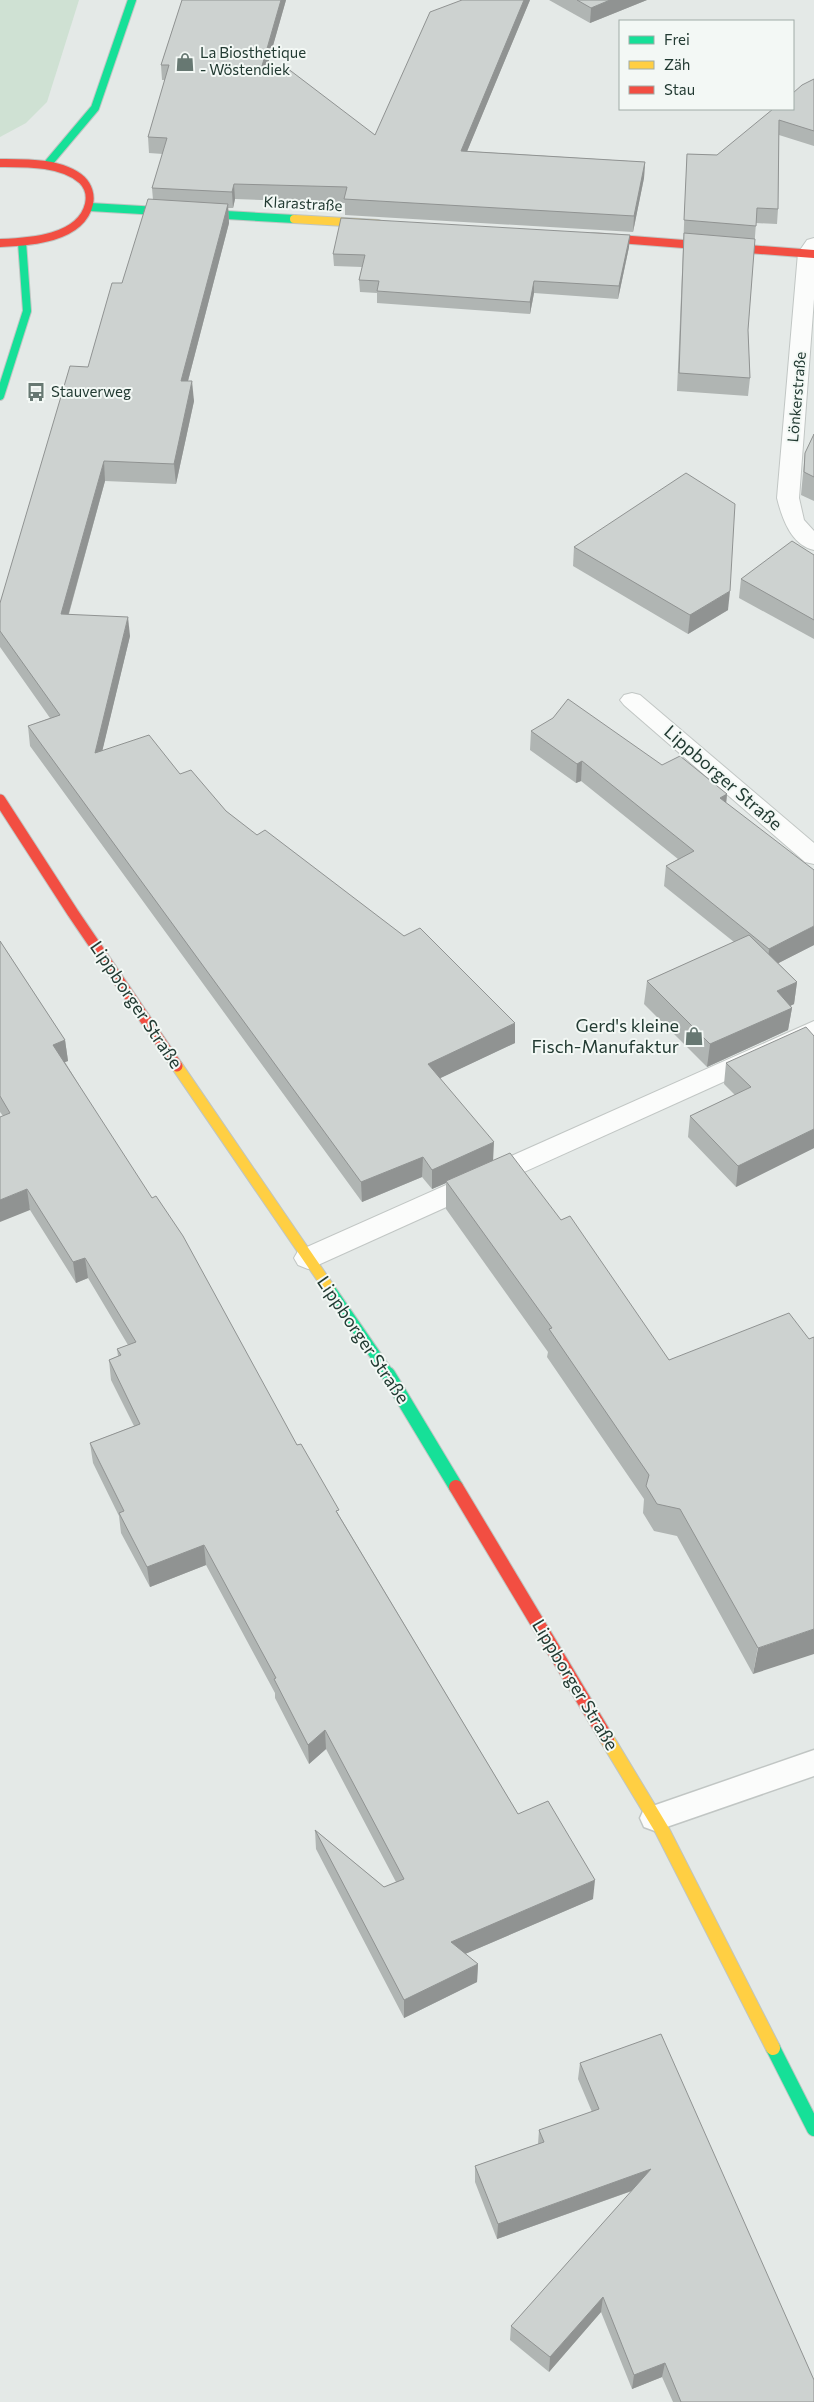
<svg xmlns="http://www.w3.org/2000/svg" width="814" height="2402" viewBox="0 0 814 2402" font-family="Commissioner,sans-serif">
<rect width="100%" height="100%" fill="#e4e9e7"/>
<path fill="#cfe1d3" d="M0,0h79l-32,102 -21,21 -26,14z"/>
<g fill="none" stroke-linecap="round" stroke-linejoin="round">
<g stroke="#c1c6c4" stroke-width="3">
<path id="lane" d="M814,1750v26l-159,55 -11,-4 -4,-9 4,-9z"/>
</g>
<g stroke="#c1c6c4" stroke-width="2">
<g id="street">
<path d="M814,238v61l-15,199 5,22 10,11v19c-23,-5 -32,-32 -37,-52l21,-245 9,-13z"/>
<path d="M632,693l8,2 174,148v21l-9,-2 -181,-157 -4,-5 4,-5z"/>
<path d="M814,1021v20l-496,224 -10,4 -10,-4 -4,-7 4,-7z"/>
</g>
</g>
<g stroke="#bfc5c2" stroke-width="10">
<g id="fast-far2">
<path d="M47,165l48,-57 37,-108"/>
<path d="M90,207l204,12"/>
<path d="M0,396l27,-85 -5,-69"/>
</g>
</g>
<g stroke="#bfc5c2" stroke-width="13">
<path id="fast-far1" d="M329,1288l60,87"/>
</g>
<g stroke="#bfc5c2" stroke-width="16">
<g id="fast">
<path d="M388,1374l68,113"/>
<path d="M773,2048l41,81"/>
</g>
</g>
<g stroke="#bfc5c2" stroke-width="10">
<path id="slow-far2" d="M294,219l84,5"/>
</g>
<g stroke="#bfc5c2" stroke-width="13">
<path id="slow-far1" d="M177,1066l152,222"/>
</g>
<g stroke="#bfc5c2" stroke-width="16">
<path id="slow" d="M607,1739l55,91 111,218"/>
</g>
<g stroke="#bfc5c2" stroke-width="10">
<g id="jam-far2">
<path d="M0,163c25,0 62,-1 82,17 6,6 9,15 7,24 -8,35 -60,38 -89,39"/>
<path d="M593,237l221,17"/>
</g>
</g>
<g stroke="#bfc5c2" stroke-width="13">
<path id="jam-far1" d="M0,800l73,113 104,153"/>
</g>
<g stroke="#bfc5c2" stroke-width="16">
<path id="jam" d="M456,1487l151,252"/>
</g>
<use href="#lane" fill="#fbfcfb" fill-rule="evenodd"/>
<use href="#street" fill="#fbfcfb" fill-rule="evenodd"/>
<use href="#fast-far2" stroke="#16e098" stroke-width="8"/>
<use href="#fast-far1" stroke="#16e098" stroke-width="11"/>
<use href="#fast" stroke="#16e098" stroke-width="14"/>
<use href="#slow-far2" stroke="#ffcf43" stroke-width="8"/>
<use href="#slow-far1" stroke="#ffcf43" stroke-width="11"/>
<use href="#slow" stroke="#ffcf43" stroke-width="14"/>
<use href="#jam-far2" stroke="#f24e42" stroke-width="8"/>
<use href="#jam-far1" stroke="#f24e42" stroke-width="11"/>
<use href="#jam" stroke="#f24e42" stroke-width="14"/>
</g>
<g fill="#b0b5b3">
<path d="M182,0h104l-19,66 108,69 87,-135h68l-63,151 178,11 -1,16 -11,54 -288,-17v-12l-110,-4 -2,9h-5l1,15 -41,158 6,20 -18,83 -71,-3 -36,133 61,22 -28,115 78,23 46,37 289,232 -75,35 53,82 68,60 108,140 140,-21 5,-2 -61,337 -76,-138 -23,-5 -11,-18 1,-14 -97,-142 1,-5 -102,-143v-26l-14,6 -10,-12 -60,25 -332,-456 -2,-20 22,-8 -50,-71v-44l88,-236 34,-84 31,-83 -1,-12 11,-34 -14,-1 -1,-16 17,-57h-3l-1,-15z"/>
<path d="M549,0h98l-57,23z"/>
<path d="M814,79v67l-35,-11 -1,74 -1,15 -21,-1 -8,107 2,48 -2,18 -71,-5 10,-237 30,1z"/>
<path d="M629,247l-11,52 -84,-6 -4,21 -153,-11v-10l-17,-1 -1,-12 3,-13 -28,-1 -1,-12z"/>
<path d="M814,434v67l-13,-6 4,-42z"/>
<path d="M574,547l154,63 -40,24 -115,-68z"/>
<path d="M814,555v84l-75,-41 2,-19z"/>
<path d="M531,731l131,34 65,29 -1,9 88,142 -36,18 19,19 -3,22 -4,2 2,2 -4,22 -81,37 -63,-63 3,-23 87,-39 -70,-56 2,-20 12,-7 -97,-78 -5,2 -46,-33z"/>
<path d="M0,941l65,99 3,21 -3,1 232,383 221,369 75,85 -128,55 13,10 -1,18 -73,36 -88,-169 -1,-19 69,57 12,-5 -70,-133 -17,15 -34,-66v-5l-69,-128 -56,22 -29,-54 -2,-17 -26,-53 -3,-20 44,-17 -23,-46 -2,-20 9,-4 -1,-7 11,-4 -40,-67 -12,5 -46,-73 -27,-94 -3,-4z"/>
<path d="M814,1036v112l-78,39 -48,-50 2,-21 45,-21 -11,-11 2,-21z"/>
<path d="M580,2063l234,339h-141l-11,-25 -30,12 -31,-77 -52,60 -39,-32 1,-14 121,-135 -135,48 -22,-57v-16l63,-22 1,-14 53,-18 -14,-33z"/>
</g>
<g fill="#909392">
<path d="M281,0h5l-23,81 -1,-15z"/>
<path d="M524,0h6l-69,166v-15z"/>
<path d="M610,0h37l-57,23 1,-15z"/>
<path d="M645,162l-1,16 -11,54 1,-16z"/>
<path d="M234,184l1,15 -2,9 -1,-16z"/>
<path d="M228,204l1,19 -46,177 -2,-19z"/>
<path d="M630,235l-1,12 -11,52 1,-13z"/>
<path d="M534,281v12l-4,21v-12z"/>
<path d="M192,381l2,20 -18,83 -2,-20z"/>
<path d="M104,461l1,20 -42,153 -2,-20z"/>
<path d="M730,591l-2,19 -40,24 2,-19z"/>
<path d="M128,617l2,19 -33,137 -2,-20z"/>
<path d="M582,761l-1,20 -5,2 1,-19z"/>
<path d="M727,794l-2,20 -5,-16z"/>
<path d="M814,926v19l-47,24 2,-20z"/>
<path d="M797,982l-3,22 -20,10 3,-23z"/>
<path d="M792,1008l-4,22 -81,37 3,-23z"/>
<path d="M515,1023v20l-87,41v-20z"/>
<path d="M65,1040l3,21 -12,4 -3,-20z"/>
<path d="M814,1129v19l-78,39 2,-21z"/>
<path d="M494,1142l-1,20 -47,19v2l-14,6v-19z"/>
<path d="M423,1157l-1,20 -60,25 -1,-20z"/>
<path d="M27,1189l3,21 -30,12v-22z"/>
<path d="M85,1258l3,20 -12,5 -3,-21z"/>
<path d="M204,1545l2,20 -56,22 -3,-20z"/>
<path d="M814,1629v25l-61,20 5,-26z"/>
<path d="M325,1730l1,19 -17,15 -1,-19z"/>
<path d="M595,1880l-2,19 -142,61v-18z"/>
<path d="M478,1964l-1,18 -73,36v-18z"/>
<path d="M651,2169l-3,16 -151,54 1,-15z"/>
<path d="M603,2297l-2,15 -52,60 1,-15z"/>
<path d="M665,2363l-3,14 -30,12 2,-14z"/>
</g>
<g fill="#cdd2d0" stroke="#909392">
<path d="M182,0h99l-19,66 25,2 88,67 55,-123 32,-12h62l-63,151 184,11 -11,54 -290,-17 3,-12 -113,-3 -2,8 -80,-4 15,-50 -19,-1 21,-72h-8z"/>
<path d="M577,0h33l-19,8z"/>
<path d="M814,79v52l-35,-11 -1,89 -21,-1 -1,18 -72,-6 3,-66 30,1 56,-46h20v-16l9,-8z"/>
<path d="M148,199l80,5 -47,177h11l-18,83 -70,-3 -43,153 67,3 -33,136 54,-18 31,39 11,-4 35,41 31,24 8,-5 139,106 16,-8 95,95 -87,41 66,78 -62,28 -9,-13 -62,25 -333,-456 32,-11 -60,-84v-28l70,-237 18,1 24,-84h10z"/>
<path d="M341,218l289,17 -11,51 -85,-5 -4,21 -153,-11 2,-10 -20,-1 6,-25 -32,-1z"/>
<path d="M684,233l71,6 -7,91 2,48 -71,-5z"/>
<path d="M814,434v43l-10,-5 1,-19z"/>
<path d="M686,473l49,31 -5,87 -40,24 -116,-68z"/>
<path d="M792,541l22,14v65l-73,-41z"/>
<path d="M568,699l94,66 18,-9 47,38 -7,4 94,72v56l-45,23 -103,-83 28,-15 -112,-90 -5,3 -46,-33 22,-13z"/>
<path d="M749,935l48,47 -20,9 15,17 -82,36 -63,-63z"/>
<path d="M0,941l65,99 -12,5 99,153 4,-2 27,40 114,209 4,-1 38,66 -3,1 182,303 30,-13 47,79 -144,62 27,22 -74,36 -89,-170 69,57 20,-8 -79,-149 -17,15 -34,-66 2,-1 -72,-133 -57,22 -28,-54 5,-2 -34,-68 50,-19 -31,-64 12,-5 -4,-6 19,-7 -51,-84 -12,4 -46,-73 -27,11v-83l10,-4 -10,-17z"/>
<path d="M806,1027l8,9v93l-76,37 -48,-50 61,-29 -25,-24z"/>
<path d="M510,1153l51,67 9,-4 99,144 120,-47 20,26 5,-2v292l-56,19 -78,-139 -23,-5 -11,-18 3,-11 -100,-146 3,-1 -106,-147z"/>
<path d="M661,2034l153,346v22h-133l-16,-39 -31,12 -31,-78 -53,60 -39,-31 140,-157 -153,55 -23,-58 69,-24 -5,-12 60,-21 -19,-46z"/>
</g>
<defs>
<g id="shop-bare" transform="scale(1.5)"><path d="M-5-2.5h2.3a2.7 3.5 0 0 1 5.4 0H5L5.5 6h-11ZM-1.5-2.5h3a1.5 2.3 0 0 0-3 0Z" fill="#677872" stroke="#f3f8f5" stroke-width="2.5" paint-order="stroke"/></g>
<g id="bus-bare" transform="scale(1.5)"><path d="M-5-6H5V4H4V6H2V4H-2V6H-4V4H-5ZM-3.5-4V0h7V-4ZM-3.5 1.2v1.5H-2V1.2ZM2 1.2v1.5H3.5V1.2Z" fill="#677872" stroke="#f3f8f5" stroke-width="2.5" paint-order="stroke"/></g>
</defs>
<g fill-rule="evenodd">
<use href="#shop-bare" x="185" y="62"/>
<use href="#bus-bare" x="36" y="392"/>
<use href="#shop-bare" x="694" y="1036"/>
</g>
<g text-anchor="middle" stroke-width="4" stroke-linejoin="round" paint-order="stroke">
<g font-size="15" fill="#233b33" stroke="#f3f8f5" text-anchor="start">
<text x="200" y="58">La Biosthetique<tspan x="200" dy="17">- Wöstendiek</tspan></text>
<text x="51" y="397">Stauverweg</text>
</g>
<g font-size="15" fill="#233b33" stroke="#f3f8f5">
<text transform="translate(303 204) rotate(3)" y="5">Klarastraße</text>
<text transform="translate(797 397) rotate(-85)" y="5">Lönkerstraße</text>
</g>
<g font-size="18" fill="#233b33" stroke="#f3f8f5">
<text transform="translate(723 778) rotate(41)" y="6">Lippborger Straße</text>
<text transform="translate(136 1005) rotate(56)" y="6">Lippborger Straße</text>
<text transform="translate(363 1340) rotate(56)" y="6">Lippborger Straße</text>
<text transform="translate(575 1685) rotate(59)" y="6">Lippborger Straße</text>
</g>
<g font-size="18" fill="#233b33" stroke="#f3f8f5" text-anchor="end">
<text x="679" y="1032">Gerd's kleine<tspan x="679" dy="21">Fisch-Manufaktur</tspan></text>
</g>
</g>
<rect x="619" y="20" width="175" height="90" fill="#f3f8f5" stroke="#a0aca7"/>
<rect x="629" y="36" width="25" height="8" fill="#16e098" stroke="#a0aca7"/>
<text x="664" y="45" font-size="15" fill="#233b33">Frei</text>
<rect x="629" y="61" width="25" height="8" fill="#ffcf43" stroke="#a0aca7"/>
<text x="664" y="70" font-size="15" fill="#233b33">Zäh</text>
<rect x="629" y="86" width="25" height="8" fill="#f24e42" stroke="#a0aca7"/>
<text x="664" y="95" font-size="15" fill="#233b33">Stau</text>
</svg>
